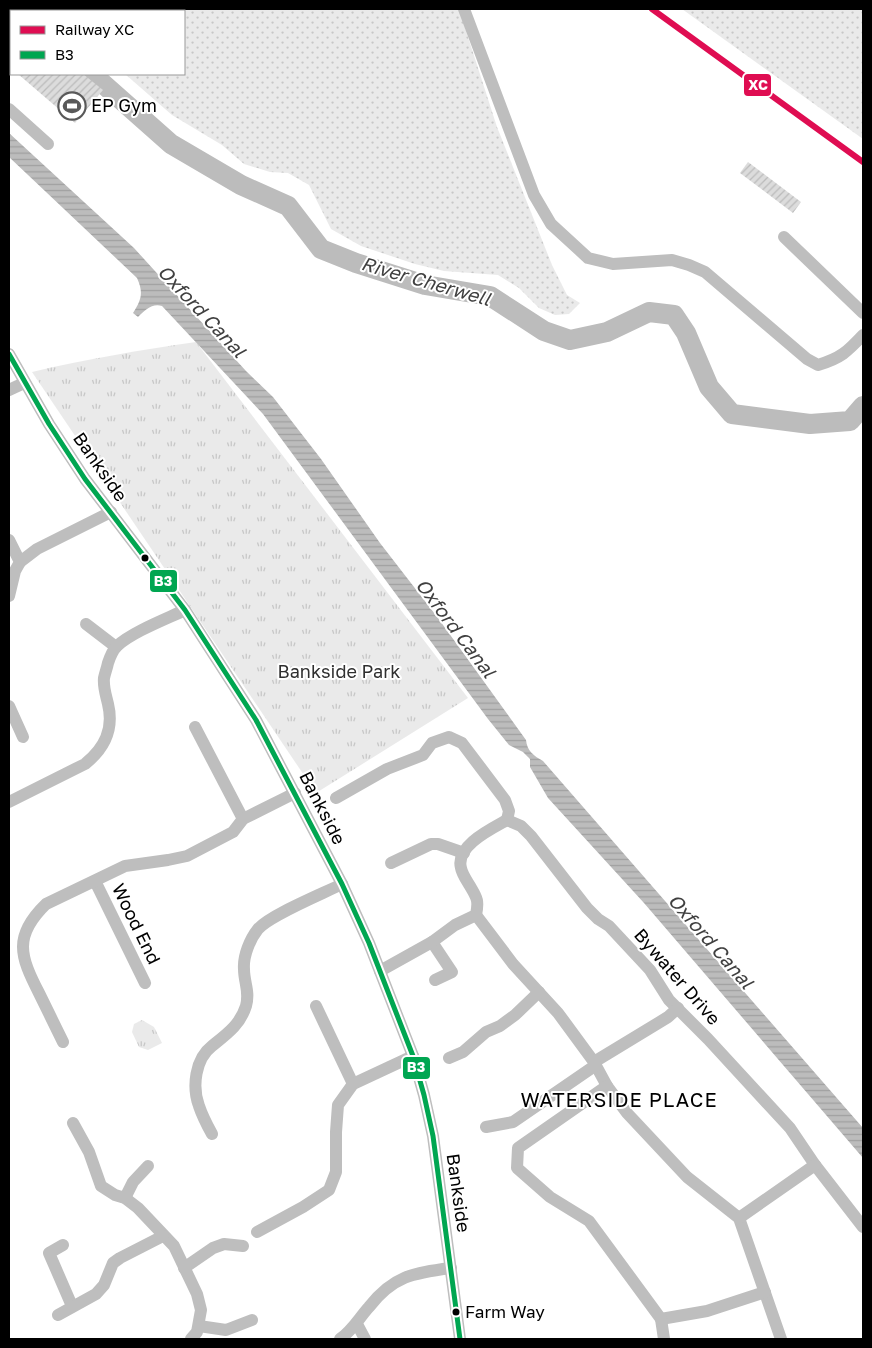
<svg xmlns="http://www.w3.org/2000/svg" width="872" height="1348" viewBox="0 0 872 1348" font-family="'Golos Text',sans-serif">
<defs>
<pattern id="grass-dots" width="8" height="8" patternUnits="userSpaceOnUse" patternTransform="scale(1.25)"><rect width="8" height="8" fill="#eaeaea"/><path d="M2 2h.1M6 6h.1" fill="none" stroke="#c7c7c7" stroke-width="1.8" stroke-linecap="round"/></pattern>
<pattern id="park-tufts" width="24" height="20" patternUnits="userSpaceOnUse" patternTransform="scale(1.25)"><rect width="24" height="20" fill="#eaeaea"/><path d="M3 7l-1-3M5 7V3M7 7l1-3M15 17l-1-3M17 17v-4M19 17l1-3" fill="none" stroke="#c7c7c7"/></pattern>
<pattern id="water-rules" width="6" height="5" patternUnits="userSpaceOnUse" patternTransform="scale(1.25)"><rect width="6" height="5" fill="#bcbcbc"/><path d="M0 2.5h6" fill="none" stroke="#a0a0a0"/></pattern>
<pattern id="building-hatch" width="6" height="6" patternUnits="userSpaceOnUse" patternTransform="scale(1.25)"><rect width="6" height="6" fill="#dcdcdc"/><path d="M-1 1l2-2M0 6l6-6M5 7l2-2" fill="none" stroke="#bbb"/></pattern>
</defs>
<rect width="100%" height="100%" fill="#fff"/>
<g fill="url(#grass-dots)">
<path d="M126,9h333l38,118 55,138 15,30 13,8 -11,11 -14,1 -16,-7 -20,-20 -21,-13 -54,-4 -29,-7 -54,-18 -30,-17 -22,-44 -21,-12 -18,-1 -26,-8 -22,-19 -50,-30 -47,-41h59v-63h-62z"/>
<path d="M682,9h181v130z"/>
</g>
<g fill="url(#park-tufts)">
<path d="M196,342l272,356 -152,95 -284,-421c54,-13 109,-22 164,-30z"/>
<path d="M142,1020l12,7 8,16 -14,7 -9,-3 -7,-15 2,-8z"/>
</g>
<path fill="url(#water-rules)" d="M9,133l125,115 112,123 27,26 48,62 59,84 58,75 88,122c1,11 8,16 17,21l320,367v30l-219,-255 -96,-105 -18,-31v-8l-7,-7 -14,-7 -21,-26 -225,-305 -101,-108c-10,-3 -17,4 -24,11l-5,-4c8,-13 11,-20 4,-35l-128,-121z"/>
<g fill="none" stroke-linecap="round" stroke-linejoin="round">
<g stroke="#bcbcbc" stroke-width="20">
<path d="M31,9l2,2"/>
<path d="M92,74l79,70 70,41 47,21 33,43 35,14 69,22 65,11 54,35 26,9 37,-8 42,-20 25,3 12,18 23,54 23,27 78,10 40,-3 13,-15"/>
</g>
</g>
<g fill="url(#building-hatch)">
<path d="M18,74h65l20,16 -28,33z"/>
<path d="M748,162l53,40 -8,11 -53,-40z"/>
</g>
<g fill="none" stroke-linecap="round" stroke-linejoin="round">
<g stroke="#bebebe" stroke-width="12">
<path d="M464,9l70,186 17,29 37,34 25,6 59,-4 17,5 16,7 102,87 11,6c23,-7 29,-13 45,-30"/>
<path d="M9,109l39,35"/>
<path d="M784,237l79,76"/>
<path d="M9,354l40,70 36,55 100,131 71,110 86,164 27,59 44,113 11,39 9,41 27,203"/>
<path d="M9,390l15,-7"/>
<path d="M9,540l11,22 -5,9 -6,25"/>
<path d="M20,562l17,-13 74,-37"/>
<path d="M86,624l30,23"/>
<path d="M9,706l14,31"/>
<path d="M195,727l48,92"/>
<path d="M336,798l51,-29 36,-14 9,-12 17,-6 13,6 43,57 4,11 -2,9"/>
<path d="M9,802l76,-38c20,-16 29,-35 23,-60 -2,-9 -5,-17 -4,-26 1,-5 3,-10 4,-15 2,-6 5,-13 9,-17 15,-14 49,-27 68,-36"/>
<path d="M507,820l14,6 10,10 56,72 11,11 11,7 41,44 19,30 39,39 82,89 25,37 48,62"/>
<path d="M391,863l40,-19h7l26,9"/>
<path d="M95,881l50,102"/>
<path d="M476,915l37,49 45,49 36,49 13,24 20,27 60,64 52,41 42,121"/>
<path d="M432,942l20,30 -17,8"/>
<path d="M380,971l52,-29 23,-17 21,-10c3,-15 1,-17 -6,-29 -3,-5 -8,-12 -9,-18 -6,-22 30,-39 46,-48"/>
<path d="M316,1006l37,78"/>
<path d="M63,1042c-8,-16 -16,-33 -24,-49 -19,-37 -26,-57 7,-89l79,-38 43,-6 19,-4 46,-24 10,-13 52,-26"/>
<path d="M449,1058l14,-6 23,-20 14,-6 15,-11 24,-23"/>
<path d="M594,1062l74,-45 10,-9"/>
<path d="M607,1086l-89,62 -1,20 33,29 39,24 72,98 46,-8 58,-19"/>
<path d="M73,1123l16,29 12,34 14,9 10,3 13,10 36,38 23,48 4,16 -4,22 -6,7"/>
<path d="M486,1127l27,-5 83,-57"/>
<path d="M212,1134c-5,-9 -10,-19 -13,-28 -7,-19 -4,-47 13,-60 15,-12 28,-21 34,-40 4,-15 -2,-23 -2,-37 -1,-13 6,-30 14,-40 12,-14 64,-35 84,-45"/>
<path d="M125,1198l8,-16 15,-16"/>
<path d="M739,1218l76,-53"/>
<path d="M257,1232l46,-25 26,-17 7,-18v-40l2,-27 15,-21 60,-28"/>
<path d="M63,1245l-14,8 23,53"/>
<path d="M184,1268l29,-20 11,-4 19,2"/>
<path d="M58,1315l38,-21 8,-9 9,-22 7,-5 43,-22"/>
<path d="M661,1319l3,20"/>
<path d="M357,1324l8,15"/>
<path d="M199,1326l27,4 26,-10"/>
<path d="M340,1339c13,-9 19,-21 29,-32 24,-31 44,-34 82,-39"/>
</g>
<g stroke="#fff" stroke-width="9">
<path id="bus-1" d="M9,354l40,70 36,55 100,131 71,110 86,164 27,59 44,113 11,39 9,41 27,203"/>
</g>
<use href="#bus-1" stroke="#00a651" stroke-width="5"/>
<g stroke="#fff" stroke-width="10">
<path id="rail-1" d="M652,9l211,153"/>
</g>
<use href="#rail-1" stroke="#df0d52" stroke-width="6"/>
</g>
<defs>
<g id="stadium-ring" transform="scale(1.4375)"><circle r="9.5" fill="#fff" stroke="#595959" stroke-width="1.5"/><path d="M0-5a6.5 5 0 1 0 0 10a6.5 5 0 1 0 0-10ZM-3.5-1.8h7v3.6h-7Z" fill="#595959"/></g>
</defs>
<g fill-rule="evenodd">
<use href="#stadium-ring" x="72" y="106"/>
</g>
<g fill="#000" stroke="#fff" stroke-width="2">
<circle cx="145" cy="558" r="4.5"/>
<circle cx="456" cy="1312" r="4.5"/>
</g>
<g text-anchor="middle" stroke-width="4" stroke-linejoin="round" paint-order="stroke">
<g font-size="17" fill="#000" stroke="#fff" text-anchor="start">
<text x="465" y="1318">Farm Way</text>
</g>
<g font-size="18" fill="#000" stroke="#fff" text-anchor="start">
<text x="91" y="112">EP Gym</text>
</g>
<g font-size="18" fill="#000" stroke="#fff">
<text transform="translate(100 467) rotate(55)" y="6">Bankside</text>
<text transform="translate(322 808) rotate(63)" y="6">Bankside</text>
<text transform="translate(136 924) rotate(64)" y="6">Wood End</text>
<text transform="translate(677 977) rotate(49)" y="6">Bywater Drive</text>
<text transform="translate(458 1193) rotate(82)" y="6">Bankside</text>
</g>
<g font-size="18" fill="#2f2f2f" stroke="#fff">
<text x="339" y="678">Bankside Park</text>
</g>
<g font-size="19" font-style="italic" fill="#404040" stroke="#fff">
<text transform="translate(426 281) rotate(16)" y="7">River Cherwell</text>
<text transform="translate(202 311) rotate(47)" y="7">Oxford Canal</text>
<text transform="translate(456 628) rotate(53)" y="7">Oxford Canal</text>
<text transform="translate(711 941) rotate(49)" y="7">Oxford Canal</text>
</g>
<g font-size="20" letter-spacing="1" fill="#000" stroke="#fff">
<text x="619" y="1107">WATERSIDE PLACE</text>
</g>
</g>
<g stroke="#fff" stroke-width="2">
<rect x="743" y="73" width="29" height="24" rx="5" fill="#df0d52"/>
<rect x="149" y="569" width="29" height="24" rx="5" fill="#00a651"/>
<rect x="402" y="1056" width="29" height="24" rx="5" fill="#00a651"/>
</g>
<g font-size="14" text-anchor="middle" font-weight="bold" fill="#fff">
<text x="758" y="90">XC</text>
<text x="163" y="586">B3</text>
<text x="416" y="1072">B3</text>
</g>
<rect width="872" height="1348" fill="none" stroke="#000000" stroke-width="20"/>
<rect x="10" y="10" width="175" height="65" fill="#ffffff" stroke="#999999"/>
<rect x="20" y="26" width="25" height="8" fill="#df0d52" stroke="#999999"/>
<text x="55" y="35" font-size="15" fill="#000000">Railway XC</text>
<rect x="20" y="51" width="25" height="8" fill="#00a651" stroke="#999999"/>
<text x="55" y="60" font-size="15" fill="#000000">B3</text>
</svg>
